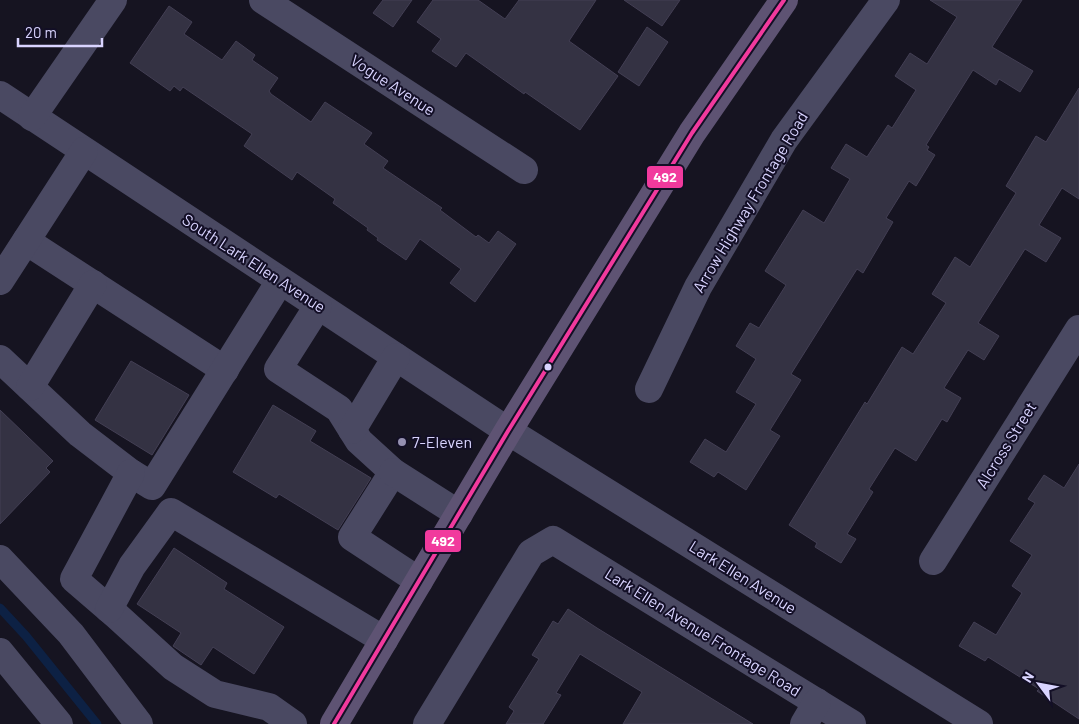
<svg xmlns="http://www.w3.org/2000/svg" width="1079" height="724" viewBox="0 0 1079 724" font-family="Barlow,sans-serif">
<rect width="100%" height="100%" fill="#161421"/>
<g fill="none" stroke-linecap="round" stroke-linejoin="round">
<path stroke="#0d2144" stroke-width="9" d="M0,608l26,28 71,88"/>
</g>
<g fill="#343243" stroke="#433f54">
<path d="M383,0h29l-19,27 -20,-14z"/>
<path d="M433,0h45l27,19 14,-19h77l-27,41 49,35 -38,54 -55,-38 -1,2 -58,-41 -10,14 -24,-16 9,-12 -24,-17z"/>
<path d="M624,0h56l-18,26z"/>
<path d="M930,0h92l-30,47 41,24 -13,21 -21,-13 -3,6 -23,-15 -47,75 3,2 -2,3 8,5 -19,31 -7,-5 -23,37 7,4 -30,51 -6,-4 -66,105 10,6 -31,50 10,6 -34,54 -28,-18 -4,5 -24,-15 15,-23 21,13 30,-48 -20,-12 20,-33 -20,-13 14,-23 9,5 27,-43 -21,-14 38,-61 21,13 26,-44 -19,-11 15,-24 21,13 21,-32 4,3 24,-38 -21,-14 15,-23 17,11 30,-47z"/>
<path d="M169,6l23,16 -8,12 38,26 14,-19 19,14 -3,5 26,18 -9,13 2,3 40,28 14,-20 47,31 -8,11 24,17 -5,7 59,40 -2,2 36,27 2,-2 11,8 9,-12 18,13 -41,58 -25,-19 11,-14 -41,-30 -14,21 -29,-20 1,-2 -11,-8 1,-2 -35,-25 2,-4 -38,-27 -5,8 -48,-34 8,-12 -69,-47 -3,4 -6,-5 -4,5 -40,-28z"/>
<path d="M647,27l21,15 -29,44 -21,-14z"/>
<path d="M1079,88v111l-17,-11 -23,37 22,13 -15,24 -21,-13 -47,74 21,13 -15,24 -16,-10 -24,38 17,10 -14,24 -5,-3 -26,42 -21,-13 -26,41 4,3 -26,42 9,5 -15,24 -26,-16 2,-4 -28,-18 76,-123 2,2 35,-57 11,7 33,-51 -14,-9 23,-37 15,10 46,-74 -10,-7 30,-50 10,6z"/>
<path d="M131,361l58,34 -37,60 -57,-35z"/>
<path d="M273,405l43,26 -6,10 61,37 -33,52 -59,-36 -3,4 -43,-26z"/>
<path d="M0,410l53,51 -7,7 4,4 -50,52z"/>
<path d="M1079,464v255l-42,-28 2,-2 -51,-32 -3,4 -26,-15 15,-24 22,13 26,-42 -10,-7 20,-31 -22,-14 25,-38 -7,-4 16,-24 20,13z"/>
<path d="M174,548l53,35 -3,6 60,38 -30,47 -41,-27 -12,18 -28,-19 8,-13 -44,-29z"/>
<path d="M568,609l29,19 156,96h-130l19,-32 -62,-38 -24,39 5,2 -18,29h-37l8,-13 -5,-4 30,-48 -7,-4 21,-34 5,3z"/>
</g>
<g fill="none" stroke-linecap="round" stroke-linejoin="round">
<g stroke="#4a4962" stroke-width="28">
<path d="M263,0l261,170"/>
<path d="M0,95l508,336 471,293"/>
<path d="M32,117l81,-117"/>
<path d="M26,241l199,129"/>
<path d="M0,281l84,-130"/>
<path d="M318,306l-40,63 61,40 20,32 34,31 -41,65 67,44"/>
<path d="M0,359l80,75 51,39 21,13 128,-205"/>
<path d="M30,387l63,-103"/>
<path d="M649,389l49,-102 86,-147 102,-140"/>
<path d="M352,430l44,-73"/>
<path d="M393,472l66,42"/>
<path d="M131,473l-57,106 43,37 56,51 42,27 54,13 24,17"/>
<path d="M0,559l71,75 68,90"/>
<path d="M933,561l146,-232"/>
<path d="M109,609l23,-43 39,-54 213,128"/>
<path d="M0,652l59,72"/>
<path d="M427,724l104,-171 22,-13 299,184"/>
<path d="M804,724l13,-22"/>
</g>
<path stroke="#5e5373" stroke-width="28" d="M334,724l174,-293 184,-298 92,-133"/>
<g stroke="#130f26" stroke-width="8">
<path id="bus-1" d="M334,724l174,-293 184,-298 92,-133"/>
</g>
<use href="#bus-1" stroke="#f13a9d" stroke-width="4"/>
</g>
<circle fill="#d9d4ff" stroke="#130f26" stroke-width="2" cx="548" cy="367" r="4.5"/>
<circle fill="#9591b1" stroke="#130f26" stroke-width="2" cx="402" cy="442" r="5"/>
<g text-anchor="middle" stroke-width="4" stroke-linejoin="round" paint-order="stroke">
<g font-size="16" fill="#d9d4ff" stroke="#130f26">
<text transform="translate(393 85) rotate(33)" y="6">Vogue Avenue</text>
<text transform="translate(750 202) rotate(-59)" y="6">Arrow Highway Frontage Road</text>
<text transform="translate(254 263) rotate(33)" y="6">South Lark Ellen Avenue</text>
<text transform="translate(1006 445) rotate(-58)" y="6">Alcross Street</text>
<text transform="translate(743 577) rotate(32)" y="6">Lark Ellen Avenue</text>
<text transform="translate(703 632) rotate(32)" y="6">Lark Ellen Avenue Frontage Road</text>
</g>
<g font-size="16" fill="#d9d4ff" stroke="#130f26" text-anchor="start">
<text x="412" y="448">7-Eleven</text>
</g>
</g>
<g stroke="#130f26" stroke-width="2">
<rect x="646" y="165" width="38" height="24" rx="5" fill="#f13a9d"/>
<rect x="424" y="529" width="38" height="24" rx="5" fill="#f13a9d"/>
</g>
<g font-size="14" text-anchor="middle" font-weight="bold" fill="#fff">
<text x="665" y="182">492</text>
<text x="443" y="546">492</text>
</g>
<g transform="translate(1039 684) rotate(302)" stroke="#130f26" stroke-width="4" paint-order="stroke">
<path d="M0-4L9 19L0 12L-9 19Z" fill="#d9d4ff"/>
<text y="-8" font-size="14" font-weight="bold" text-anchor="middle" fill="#d9d4ff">N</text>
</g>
<path d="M18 38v8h84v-8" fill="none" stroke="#d9d4ff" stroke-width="2.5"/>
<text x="25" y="38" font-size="15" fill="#d9d4ff" stroke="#130f26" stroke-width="4" paint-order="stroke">20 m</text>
</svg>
